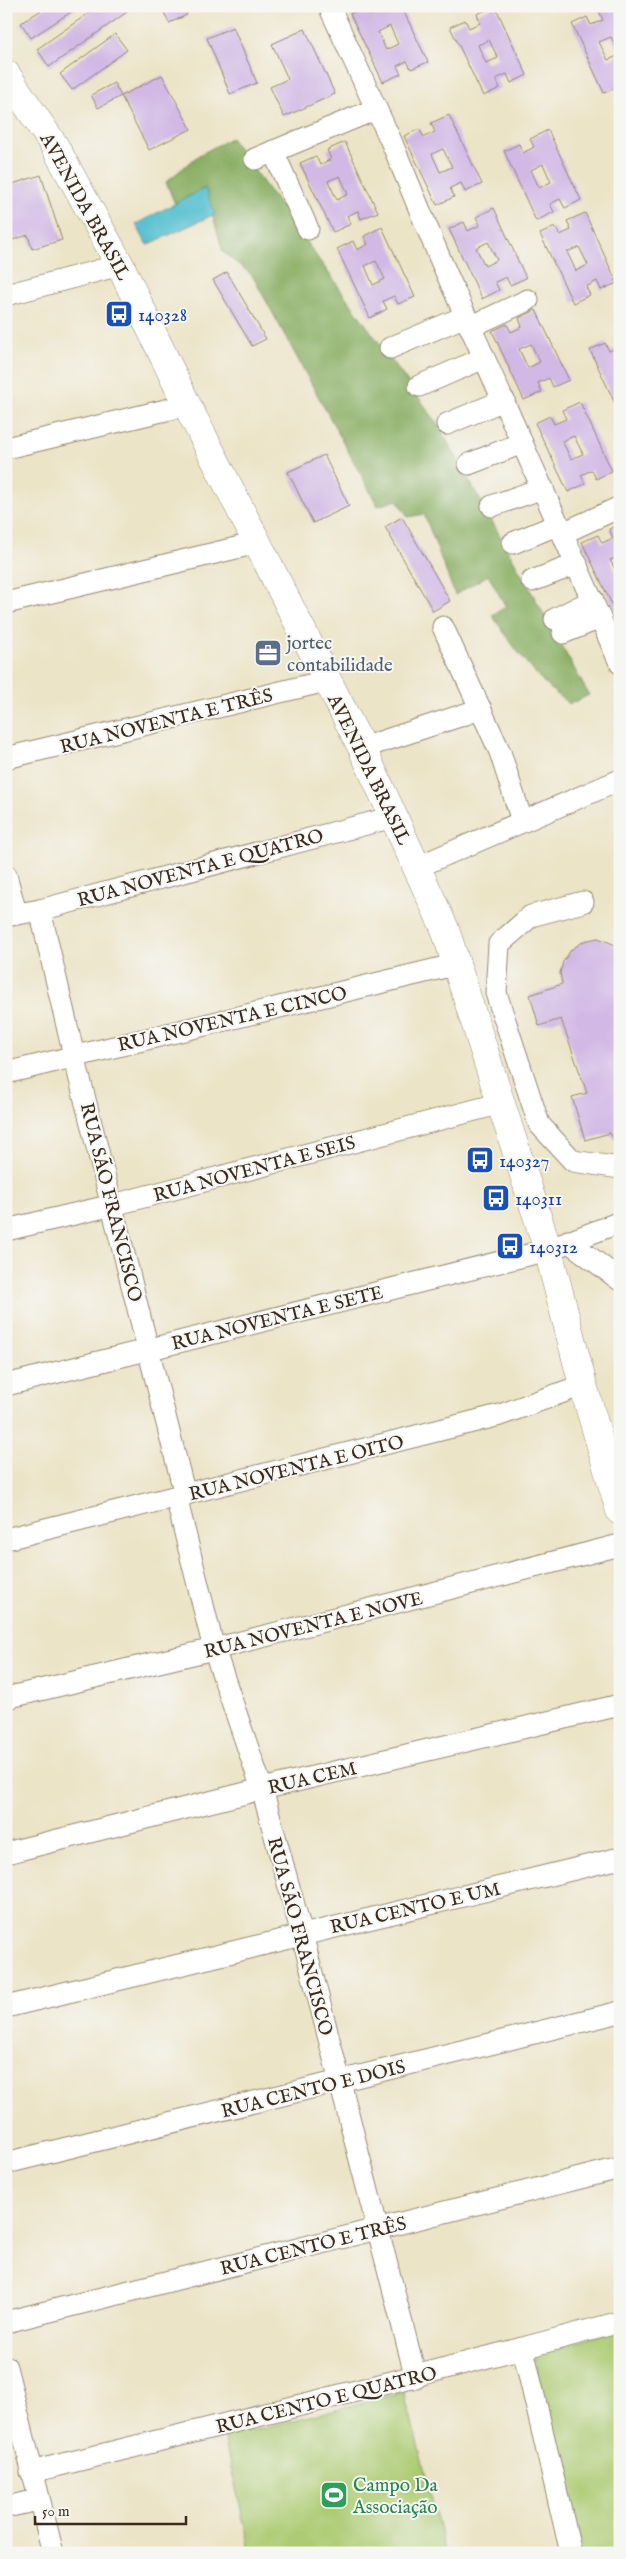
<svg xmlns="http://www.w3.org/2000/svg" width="626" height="2559" viewBox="0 0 626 2559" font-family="'IM FELL English',serif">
<rect width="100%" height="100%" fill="#f6f6f2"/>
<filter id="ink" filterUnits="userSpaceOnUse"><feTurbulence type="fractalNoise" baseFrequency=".02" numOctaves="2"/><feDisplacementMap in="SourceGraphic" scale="10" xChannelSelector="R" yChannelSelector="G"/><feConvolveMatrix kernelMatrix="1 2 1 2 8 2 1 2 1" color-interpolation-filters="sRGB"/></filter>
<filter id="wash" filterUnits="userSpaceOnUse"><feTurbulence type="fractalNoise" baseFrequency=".0096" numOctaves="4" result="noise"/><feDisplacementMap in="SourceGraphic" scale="20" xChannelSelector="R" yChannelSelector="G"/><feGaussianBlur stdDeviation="1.12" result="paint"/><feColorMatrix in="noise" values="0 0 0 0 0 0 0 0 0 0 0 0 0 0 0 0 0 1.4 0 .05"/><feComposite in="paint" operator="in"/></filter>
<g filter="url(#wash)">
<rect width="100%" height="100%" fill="#ece4c7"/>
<g fill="#accb72" stroke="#747a48">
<path d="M620,2330v223h-43l-44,-199z"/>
<path d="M404,2392l42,161h-195l-27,-115z"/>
</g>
<path fill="#89af64" stroke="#626c41" d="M231,138l206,285 152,272 -19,9c-32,-21 -57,-58 -78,-89l14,-8 -18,-32 -33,20 -31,-81 -16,3 -11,-17 -19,6 -126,-231 -29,-23 -18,-64 -30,16 -9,-22 33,-27z"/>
<path fill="#55c0d0" stroke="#487577" d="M205,188l10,26 -68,31 -11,-21z"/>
<g id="blocks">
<g fill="#d1b8e5" fill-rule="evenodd">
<path d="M48,6h32l-49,32 -10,-15z"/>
<path d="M99,6h24l4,6 -78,55 -12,-18z"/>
<path d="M161,6h22l4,9 -18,8z"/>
<path d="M366,6l4,9 11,-6 -1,-3h21l27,56 -17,7 -4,-8 -10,5 4,8 -18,8 -33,-68zM390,26l8,18 -12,6 -8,-18z"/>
<path d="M495,6l32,69 -16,8 -4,-9 -11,5 4,9 -17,8 -33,-69 15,-7 4,8 11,-5 -3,-9zM489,40l9,18 -12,5 -8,-18z"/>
<path d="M609,6h9l2,4v65l-2,1 2,10 -16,7 -32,-69 15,-7 4,8 12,-5 -4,-9zM611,37l9,18 -12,5 -9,-18z"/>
<path d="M233,27l24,56 -27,11 -23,-56z"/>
<path d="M305,29l30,65 -51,23 -14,-30 18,-8 -16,-35z"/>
<path d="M115,34l12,16 -55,40 -12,-16z"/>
<path d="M162,75l29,54 -42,21 -28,-54z"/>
<path d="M114,83l7,13 -23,12 -7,-13z"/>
<path d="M449,115l33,69 -17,8 -4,-9 -11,5 4,9 -17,8 -33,-69 15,-7 5,8 11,-5 -4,-9zM443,149l9,18 -12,5 -8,-18z"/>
<path d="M548,130l33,70 -16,8 -5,-9 -10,5 4,8 -18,9 -32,-70 15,-7 4,9 11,-6 -4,-8zM543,164l8,18 -12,6 -8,-18z"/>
<path d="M345,142l33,70 -17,7 -3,-8 -11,5 4,8 -18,8 -33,-69 16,-7 4,9 11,-6 -4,-9zM340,176l8,18 -11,6 -9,-19z"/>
<path d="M41,175l21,65 -30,9 -4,-14 -22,7v-56z"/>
<path d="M494,208l32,70 -16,7 -4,-8 -11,5 4,8 -17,9 -33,-70 15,-7 4,9 12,-6 -4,-8zM488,242l9,18 -12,6 -9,-18z"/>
<path d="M585,213l32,70 -16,7 -4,-9 -11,6 4,8 -17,8 -33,-69 15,-7 5,8 11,-5 -4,-9zM579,247l9,18 -12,6 -9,-19z"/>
<path d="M382,227l33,70 -17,7 -4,-8 -11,5 4,8 -17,9 -33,-69 16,-8 4,9 11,-6 -4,-8zM376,261l9,18 -12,6 -8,-19z"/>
<path d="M227,272l39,67 -14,7 -39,-66z"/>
<path d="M536,310l33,70 -16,7 -4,-9 -11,5 4,9 -18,8 -32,-69 15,-7 4,8 11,-5 -3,-9zM531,344l9,18 -12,6 -9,-19z"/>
<path d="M605,343l4,8 11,-4v20l-3,1 3,6v40l-30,-64z"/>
<path d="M580,402l32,69 -16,8 -4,-9 -11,5 4,9 -17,8 -33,-69 15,-7 4,8 12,-5 -4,-9zM574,436l9,18 -12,5 -9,-18z"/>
<path d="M324,455l25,51 -36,17 -25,-51z"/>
<path d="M402,517l48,84 -17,10 -48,-84z"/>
<path d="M620,524v32l-10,4 10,18v31l-5,2 -33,-69 16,-7 4,8 11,-5 -4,-9z"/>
<path d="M598,938l15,6 7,6v199l-10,-16 -25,7 -13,-43 15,-4 -26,-74 -22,7 -9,-31 32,-11 -2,-11 3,-11 8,-12 13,-9z"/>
</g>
</g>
</g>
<g filter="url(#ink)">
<use href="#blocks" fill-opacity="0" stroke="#948772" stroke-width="1"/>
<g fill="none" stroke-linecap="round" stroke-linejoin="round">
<g stroke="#948772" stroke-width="23">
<g id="minor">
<path d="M329,6l62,135 50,120 179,402"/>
<path d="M273,151l35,78"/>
<path d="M255,159l121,-50"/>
<path d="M6,295l114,-30"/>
<path d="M470,327l58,-27"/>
<path d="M390,348l76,-32"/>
<path d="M419,386l65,-28"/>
<path d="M447,424l57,-24"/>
<path d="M6,448l181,-43"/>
<path d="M469,464l53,-21"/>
<path d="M492,506l51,-18"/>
<path d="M563,533l57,-26"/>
<path d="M513,543l46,-19"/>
<path d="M532,581l45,-17"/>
<path d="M6,603l251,-60"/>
<path d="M555,619l38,-19"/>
<path d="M443,627l57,125 22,69"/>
<path d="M563,633l37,-15"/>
<path d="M362,748l119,-39"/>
<path d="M6,758l320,-77"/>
<path d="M417,867l203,-87"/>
<path d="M6,875l10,38"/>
<path d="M583,902l-52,14 -32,28 -3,49 43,131 34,37 47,7"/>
<path d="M40,910l34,146 111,439"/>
<path d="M6,916l34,-6 353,-93"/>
<path d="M6,1073l452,-109"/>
<path d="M6,1230l107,-25 389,-102"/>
<path d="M568,1241l52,39"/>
<path d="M6,1385l542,-135 72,-28"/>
<path d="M176,1497l38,152 48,140 40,145 114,444"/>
<path d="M6,1539l494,-124 83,-30"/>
<path d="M6,1698l208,-49 406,-104"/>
<path d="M6,1853l256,-64 358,-84"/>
<path d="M6,2007l614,-149"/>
<path d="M6,2163l614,-151"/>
<path d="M6,2322l614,-154"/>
<path d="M523,2349l48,204"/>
<path d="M6,2367l47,186"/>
<path d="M31,2472c197,-48 393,-97 589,-150"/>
<path d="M6,2507l32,-7"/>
</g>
</g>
<g stroke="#948772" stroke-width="29">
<path id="major" d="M6,74l48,71 66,120 67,140 175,343 83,181 103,321 35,135 37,126"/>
</g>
<use href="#minor" stroke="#fff" stroke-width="21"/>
<use href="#major" stroke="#fff" stroke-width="28"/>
</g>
</g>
<defs>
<g id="bus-square" transform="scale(1.4375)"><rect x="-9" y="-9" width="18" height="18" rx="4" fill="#1a4fb4" stroke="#f6f6f2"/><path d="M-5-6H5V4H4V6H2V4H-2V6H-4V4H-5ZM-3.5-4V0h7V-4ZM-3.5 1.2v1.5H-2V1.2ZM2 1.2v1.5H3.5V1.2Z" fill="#fff"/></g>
<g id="office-square" transform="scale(1.4375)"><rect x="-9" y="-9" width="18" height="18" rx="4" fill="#5c6f8a" stroke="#f6f6f2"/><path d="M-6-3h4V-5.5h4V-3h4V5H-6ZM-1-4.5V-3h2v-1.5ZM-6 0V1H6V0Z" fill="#fff"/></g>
<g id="stadium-square" transform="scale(1.4375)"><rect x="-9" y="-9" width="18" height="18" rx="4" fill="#2e9e5b" stroke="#f6f6f2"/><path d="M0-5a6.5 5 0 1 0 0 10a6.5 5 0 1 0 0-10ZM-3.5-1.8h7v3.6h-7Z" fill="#fff"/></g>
</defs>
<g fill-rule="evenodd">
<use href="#bus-square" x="119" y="314"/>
<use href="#office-square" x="268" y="653"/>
<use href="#bus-square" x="480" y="1160"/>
<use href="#bus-square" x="496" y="1198"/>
<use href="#bus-square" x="510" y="1246"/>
<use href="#stadium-square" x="334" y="2495"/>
</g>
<g text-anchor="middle" stroke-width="4" stroke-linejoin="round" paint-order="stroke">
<g font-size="19" fill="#3b2a1e" stroke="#f6f6f2">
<text transform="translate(86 206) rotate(61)" y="7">AVENIDA BRASIL</text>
<text transform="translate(166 720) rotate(-14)" y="7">RUA NOVENTA E TRÊS</text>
<text transform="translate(370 769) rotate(64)" y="7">AVENIDA BRASIL</text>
<text transform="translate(200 867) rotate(-15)" y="7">RUA NOVENTA E QUATRO</text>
<text transform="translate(232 1018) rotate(-13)" y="7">RUA NOVENTA E CINCO</text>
<text transform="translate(254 1168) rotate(-15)" y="7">RUA NOVENTA E SEIS</text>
<text transform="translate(112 1202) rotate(76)" y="7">RUA SÃO FRANCISCO</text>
<text transform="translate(277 1317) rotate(-14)" y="7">RUA NOVENTA E SETE</text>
<text transform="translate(296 1467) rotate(-14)" y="7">RUA NOVENTA E OITO</text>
<text transform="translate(313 1624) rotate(-14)" y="7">RUA NOVENTA E NOVE</text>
<text transform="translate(312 1777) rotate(-13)" y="7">RUA CEM</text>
<text transform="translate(415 1907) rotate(-13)" y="7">RUA CENTO E UM</text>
<text transform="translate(301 1936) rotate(75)" y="7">RUA SÃO FRANCISCO</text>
<text transform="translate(313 2088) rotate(-14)" y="7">RUA CENTO E DOIS</text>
<text transform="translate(313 2245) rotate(-14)" y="7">RUA CENTO E TRÊS</text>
<text transform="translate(326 2399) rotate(-14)" y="7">RUA CENTO E QUATRO</text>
</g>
<g font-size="19" fill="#164399" stroke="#f6f6f2" text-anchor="start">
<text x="138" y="321">140328</text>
<text x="499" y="1167">140327</text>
<text x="515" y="1205">140311</text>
<text x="529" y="1253">140312</text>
</g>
<g font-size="19" fill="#4e5e75" stroke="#f6f6f2" text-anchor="start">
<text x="287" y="649">jortec<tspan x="287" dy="22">contabilidade</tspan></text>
</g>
<g font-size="19" fill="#27864d" stroke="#f6f6f2" text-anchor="start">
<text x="353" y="2491">Campo Da<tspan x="353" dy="22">Associação</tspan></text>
</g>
</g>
<rect width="626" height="2559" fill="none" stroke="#f6f6f2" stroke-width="25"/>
<path d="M35 2516v8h151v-8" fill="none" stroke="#3b2a1e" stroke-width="2.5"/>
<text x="42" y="2516" font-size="15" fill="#3b2a1e" stroke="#f6f6f2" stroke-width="4" paint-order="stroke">50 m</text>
</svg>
